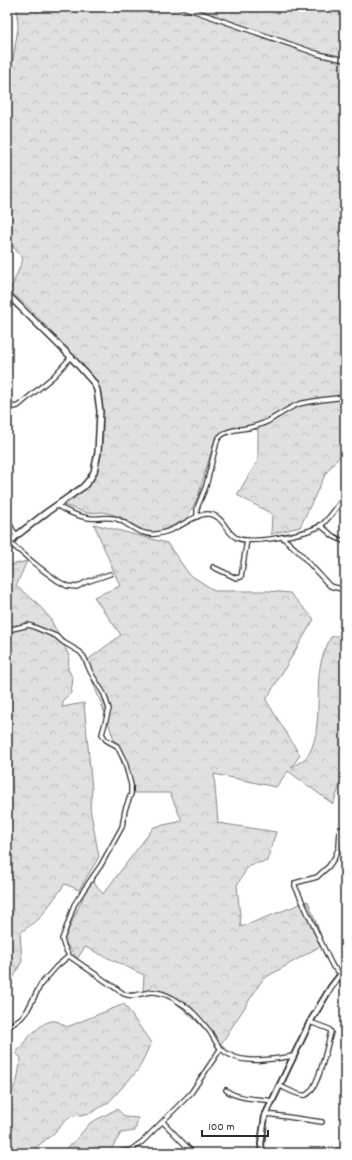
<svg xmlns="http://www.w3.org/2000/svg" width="352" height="1160" viewBox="0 0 352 1160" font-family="Dekko,sans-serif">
<defs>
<pattern id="forest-crowns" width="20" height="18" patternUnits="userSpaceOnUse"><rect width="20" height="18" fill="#e0e0e0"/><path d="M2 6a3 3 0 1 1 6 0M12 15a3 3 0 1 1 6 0" fill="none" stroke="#c0c0c0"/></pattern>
</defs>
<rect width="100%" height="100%" fill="#fff"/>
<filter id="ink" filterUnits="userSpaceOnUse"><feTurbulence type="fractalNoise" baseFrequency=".025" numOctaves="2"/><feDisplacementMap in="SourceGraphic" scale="8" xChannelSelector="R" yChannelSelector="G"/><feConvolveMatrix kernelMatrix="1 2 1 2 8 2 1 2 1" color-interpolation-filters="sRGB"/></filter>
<g filter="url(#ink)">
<g fill="url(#forest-crowns)" stroke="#868686">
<path d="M17,7h328v45h-1l-2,39 3,5v354l-19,23 -26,54 -29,7 1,-20 -35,-19 21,-35v-30l-13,-2 -21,5 -9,6 -17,58 -12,23 -31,13 -14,-2 -20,-14 -18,-5 -15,1 -25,-8c11,-9 24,-17 32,-29 9,-14 10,-70 5,-86 -2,-6 -6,-11 -9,-16l-62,-66 -19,-17 13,-32 -12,-15 -4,-2v-154l1,1 10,-61z"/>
<path d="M94,524l73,19 22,31 26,17h54l21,2 24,26 -48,81 34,55 -9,13c5,-4 14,-8 17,-13 13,-19 9,-58 11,-80 1,-14 6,-26 12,-38l14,-3v139l-12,31 -45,-33 -12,16 -62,-13 4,49 58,9 -9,29 -18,4 -12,20 4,42 67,-26 16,43 -61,35 -42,65 -40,-37 -22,-16 -16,1 1,-17 -59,-28 -8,12 -13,-19 27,-61 12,15 51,-67 28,-6 -12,-28h-38l-26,-77 -21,-54 36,-27 -27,-38 26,-11z"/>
<path d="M27,561l-11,25 21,17 13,15 5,10 4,6 10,22 -1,13 5,10 -2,14 -7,6 -2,8 22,-4 8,87 -2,18 9,49 -20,33 -14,-6 -26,35 -19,14 2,28 -15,29v-424z"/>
<path d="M124,1004l27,39 -13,27 -29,32 -18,11 -22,4 -16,17 -24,19h-22v-52l10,-20 4,-23 -5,-5c7,-10 26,-34 39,-32 4,0 8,4 12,6z"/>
<path d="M117,1109l8,8 13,1 -3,13 -14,2 -9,15 -5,5h-47l13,-10 17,-20z"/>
</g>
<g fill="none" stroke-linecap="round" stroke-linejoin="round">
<g stroke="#2b2b2b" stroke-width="6">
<g id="minor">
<path d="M183,7l135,47 27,6"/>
<path d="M7,402l7,5 4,-1 36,-30 17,-19"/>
<path d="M56,505c9,6 23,12 34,13 9,1 18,-2 27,1 14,6 23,17 39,15 8,-1 16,-4 23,-8 9,-4 18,-12 28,-12 17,0 18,19 30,24 15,7 68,-4 83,-12 9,-6 19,-22 25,-31"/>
<path d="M197,517v-9l9,-22 11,-45c5,-12 24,-11 35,-14 8,-2 16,-5 23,-10 8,-4 15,-10 24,-13 15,-4 31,-5 46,-7"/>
<path d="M7,519l9,17"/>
<path d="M320,525l13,11 12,6"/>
<path d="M282,537l17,15 28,31 3,3 15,4"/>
<path d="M10,543l30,25 18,13 9,5 10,1 9,-5 24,-8"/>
<path d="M213,567l23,11 5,-1 6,-37"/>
<path d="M7,632l1,-2 21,-5 27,11 7,6 17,10 4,5 7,16 13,21 5,15 -7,25 4,6 11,6 8,16 6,23v9l-6,16 -3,17 -21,38 -18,26 -9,14 -6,18 -6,16 2,7 5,10 55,38c9,4 17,-1 27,-2 9,-1 21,5 28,10 13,7 22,19 31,30 3,5 6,11 10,16 19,19 50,11 74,8"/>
<path d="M340,829l-1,18 -4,10 -6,9 -12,11 -22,6v3l34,73 4,8 8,7 1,-1"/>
<path d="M7,1028l14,-10 6,-7 14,-27 16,-18 12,-10"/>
<path d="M280,1086c5,2 20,11 26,9 13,-6 21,-50 25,-63l-2,-3 -19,-7"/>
<path d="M226,1090c10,9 33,9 47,11"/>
<path d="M267,1114l55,8"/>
<path d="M163,1122l30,31"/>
<path d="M116,1153l15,-3 12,-9 48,-48 30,-45"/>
<path d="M329,1153l15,-4"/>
</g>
</g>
<g stroke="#2b2b2b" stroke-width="8">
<path id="tertiary" d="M262,1153l-1,-9 4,-28 45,-94 21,-35 14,-18"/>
</g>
<g stroke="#2b2b2b" stroke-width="8">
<path id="secondary" d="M7,294l64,63 23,26 3,7 3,21 -2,41 -4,20 -4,7 -7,8 -36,25 -31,24 -9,11"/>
</g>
<use href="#minor" stroke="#fff" stroke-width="3.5"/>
<use href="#tertiary" stroke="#fff" stroke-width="4.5"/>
<use href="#secondary" stroke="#fff" stroke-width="5"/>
</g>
</g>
<rect width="352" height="1160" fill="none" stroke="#fff" stroke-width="24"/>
<rect x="12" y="12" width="328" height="1136" fill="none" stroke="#2b2b2b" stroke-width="1.5" filter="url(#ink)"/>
<path d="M202 1130v6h66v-6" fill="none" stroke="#2b2b2b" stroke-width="2"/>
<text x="208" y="1130" font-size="12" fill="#2b2b2b" stroke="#ffffff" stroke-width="3" paint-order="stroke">100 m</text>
</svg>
